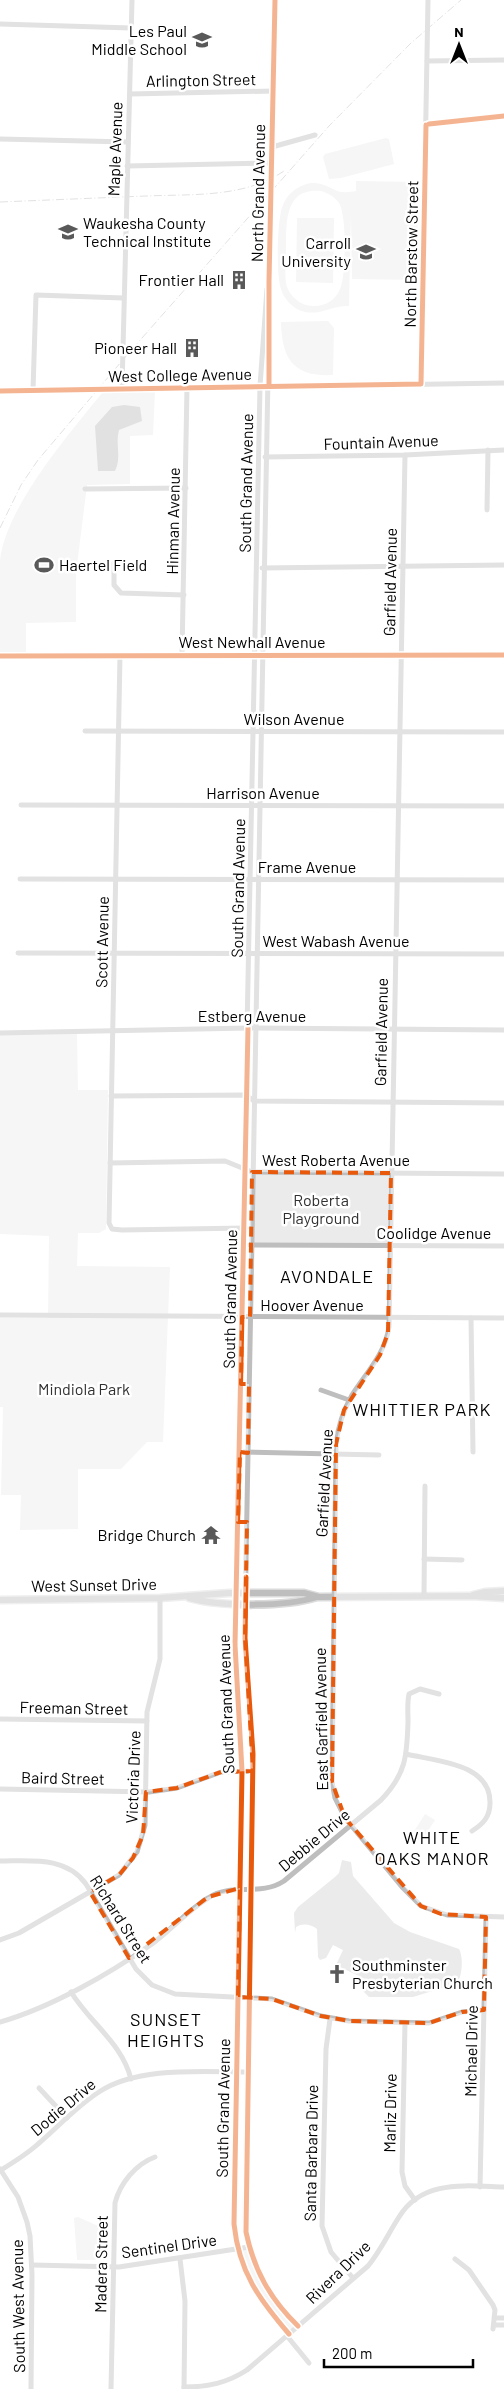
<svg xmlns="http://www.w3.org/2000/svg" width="504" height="2389" viewBox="0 0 504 2389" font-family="Barlow,sans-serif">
<rect width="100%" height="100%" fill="#fff"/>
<g fill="#ebebeb" fill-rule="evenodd">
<path d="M386,138l3,1 5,25 -53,14 -12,1 -6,-22 2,-3z"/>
<path d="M356,181l62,1 -1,98 -65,-1 -1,-66 -2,93c-18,-1 -33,13 -52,3 -7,-4 -14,-12 -16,-20 -5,-13 -4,-72 2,-84 4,-10 12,-17 21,-20 13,-5 22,1 33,6 5,2 14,1 19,0zM321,191c7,2 14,6 18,12 8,12 7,74 1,86 -4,11 -16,18 -27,17 -12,0 -22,-9 -26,-19 -3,-10 -1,-24 -1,-34 1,-26 -4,-66 35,-62z"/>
<path d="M297,218h37l-1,65 -37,-1z"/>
<path d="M328,321l6,7 -1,47c-41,2 -51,-17 -52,-53z"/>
<path d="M155,391l-2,44 -23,1v48l-43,1 -11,88v49l-50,1v29h-26c0,-30 0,-62 0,-92 6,-53 69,-126 102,-167z"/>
<path d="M77,1034l1,56h30l-2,139 -7,4h-21l-1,33 93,1 -7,175h-16l-26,27h-43v60l-58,1 1,-35h-20l2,-88h-3v-89h48l1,-82 -49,-2v-199z"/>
<path d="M253,1172l138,1 -1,72h-139z"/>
<path d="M425,1814l10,6 -14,22 -10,-6z"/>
<path d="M342,1860l9,2 2,14 41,47 16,9 49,17c5,9 3,29 -3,37l-14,2 -29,9h-44l-7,-7 5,-10 -31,-15 7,-15 -10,-5 -7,13 -6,2 -2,-3 -1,-28c-6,-5 -15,-6 -21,-2l-1,6 -1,-20 4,-6 37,-30 4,-4z"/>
<path d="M78,2217l29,13 -1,30h-29l-3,-42z"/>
<path d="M249,2247l12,32 37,47 -9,8 -30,-37 -21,-48z"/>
</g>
<path fill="#bdbdbd" d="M124,405l16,2 2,14 -23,9c-4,14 3,28 -4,41h-17l-3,-45 17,-19z"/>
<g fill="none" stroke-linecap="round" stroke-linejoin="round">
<g stroke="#dbdbdb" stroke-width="9">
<g id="major">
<path d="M473,1595l12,-3 19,-1"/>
<path d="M189,1598c33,9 96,9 128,-1"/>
<path d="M0,1600l160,-2 69,-5h75l15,4 153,-1 32,2"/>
</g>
</g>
<g stroke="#bebebe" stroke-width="5">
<path d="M275,0l-29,1561 -1,77 8,116 -8,465c2,43 23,78 53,107"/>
<path d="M0,24l131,4"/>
<path d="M427,61l77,-1"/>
<path d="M130,94l143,-3"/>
<path d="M0,139l128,3"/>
<path d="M272,147l43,-12"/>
<path d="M127,166l144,-3"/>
<path d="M267,289l-7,97 -25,1237 7,148 -8,453c5,48 25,75 55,110"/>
<path d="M421,384l7,-384"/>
<path d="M122,388l10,-388"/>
<path d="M33,390l3,-95 87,3"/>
<path d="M0,391l504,-8"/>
<path d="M405,455l-16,872c-4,27 -23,46 -37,68 -9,16 -14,31 -16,49l-4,338 3,16 10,20 57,69 19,19 26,9 57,2"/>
<path d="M265,457l140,-2 99,-5"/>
<path d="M85,489l101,-1"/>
<path d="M487,510l1,-60"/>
<path d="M114,563v22l7,8 63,2"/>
<path d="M262,568l242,-3"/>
<path d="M120,655l-11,568 3,6 10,1 124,-2"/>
<path d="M182,655l5,-268"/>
<path d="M0,656l504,-1"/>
<path d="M85,731l419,1"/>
<path d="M21,805l483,1"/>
<path d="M20,879l484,1"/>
<path d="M18,953l486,1"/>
<path d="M0,1033l248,-5 256,2"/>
<path d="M111,1096l135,-1 8,6 250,2"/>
<path d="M110,1163l115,-2 27,11 252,2"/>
<path d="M250,1245l254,1"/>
<path d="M0,1315l504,3"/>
<path d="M471,1318l2,134"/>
<path d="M321,1390l28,10"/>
<path d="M240,1452l139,3"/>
<path d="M424,1559l38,1"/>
<path d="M424,1596l1,-110"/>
<path d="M0,1719l147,2"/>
<path d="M406,1754c29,7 85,9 84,49 0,14 -7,21 -18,28"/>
<path d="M0,1789l149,3 28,-4 44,-16 32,-1"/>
<path d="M0,1861c31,0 66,-5 86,23l50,85 16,16 23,9 97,5 49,17 28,5 80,2 33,-11 22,-2"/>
<path d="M0,1940l19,-7 100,-58 18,-23 8,-27 2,-113 13,-53v-61"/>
<path d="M71,1992c19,31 51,51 60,87"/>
<path d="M330,2019l-4,30 -4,177 9,26 22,26"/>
<path d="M0,2022c50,-14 109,-48 152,-78 19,-14 35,-33 56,-46 23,-16 52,-1 76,-17l97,-81c25,-26 26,-44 27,-78 0,-9 -1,-19 1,-28l11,-5 19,5"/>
<path d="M405,2023l-3,149 3,14 10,14"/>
<path d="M39,2088l28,30"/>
<path d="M0,2169l18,28 9,25 3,14 2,39 -1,114"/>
<path d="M1,2170c13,-8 26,-16 37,-26 20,-17 39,-38 61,-52 39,-26 104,-20 149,-20"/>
<path d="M480,2187l6,-270"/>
<path d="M180,2259l5,42 -1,88"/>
<path d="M455,2259l14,11 24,35 2,5 -2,19"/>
<path d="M32,2265l87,2 130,-20"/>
<path d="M495,2318h9"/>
<path d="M494,2325h10"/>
<path d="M287,2336l22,27"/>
<path d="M184,2387c24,0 43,-4 63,-17l121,-104c13,-16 20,-32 31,-49 23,-38 67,-31 105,-30"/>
<path d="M111,2389l4,-186c5,-20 21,-39 40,-46"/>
</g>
<use href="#major" stroke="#bebebe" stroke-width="6"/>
<g stroke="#bebebe" stroke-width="1" stroke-dasharray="8 2.5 1 2.5" stroke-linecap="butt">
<path d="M0,202c49,-2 97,-4 146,-6 47,-2 98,2 138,-25"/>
<path d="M0,528l21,-43 17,-25 89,-105 202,-229 82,-83 50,-43"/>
</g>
<g stroke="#fff" stroke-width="8">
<g id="cycleway">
<path d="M429,124l75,-8"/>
<path d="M269,386v-105l6,-281"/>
<path d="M0,391l421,-7 5,-259"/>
<path d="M0,656l504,-1"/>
<path d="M248,1028l-13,617 7,126 -8,453c5,48 25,75 55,110"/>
<path d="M246,1577l-1,61 8,116 -7,478c8,38 24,67 52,94"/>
</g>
</g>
<use href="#cycleway" stroke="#e8590c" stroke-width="5"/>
</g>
<path d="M0 0H504V2389H0ZM252,1172l139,1 -3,160 -8,22 -36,55 -8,34 -4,338 13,36 76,88 20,8 45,3 -2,93 -22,2 -33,11 -80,-2 -28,-5 -49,-17 -34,-2 2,-109 -32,9 -79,61 -39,-66 29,-17 14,-17 10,-23 3,-43 31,-4 44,-16 32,-1 -8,-133 2,-116h-9l2,-70 8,1 1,-69h-8l1,-67h8z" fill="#fff" fill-opacity=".55" fill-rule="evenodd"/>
<path fill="none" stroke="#e8590c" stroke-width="4" stroke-dasharray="10 6" stroke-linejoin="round" d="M252,1172l139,1 -3,160 -8,22 -36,55 -8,34 -4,338 13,36 76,88 20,8 45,3 -2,93 -22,2 -33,11 -80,-2 -28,-5 -49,-17 -34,-2 2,-109 -32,9 -79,61 -39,-66 29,-17 14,-17 10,-23 3,-43 31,-4 44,-16 32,-1 -8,-133 2,-116h-9l2,-70 8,1 1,-69h-8l1,-67h8z"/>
<defs>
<g id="school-bare" transform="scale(1.5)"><path d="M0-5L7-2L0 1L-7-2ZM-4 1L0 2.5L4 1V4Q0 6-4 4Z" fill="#595959" stroke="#fff" stroke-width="2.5" paint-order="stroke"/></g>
<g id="university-bare" transform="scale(1.5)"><path d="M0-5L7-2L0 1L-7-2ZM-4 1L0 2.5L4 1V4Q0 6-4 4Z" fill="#595959" stroke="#fff" stroke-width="2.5" paint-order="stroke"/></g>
<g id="building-bare" transform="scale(1.5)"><path d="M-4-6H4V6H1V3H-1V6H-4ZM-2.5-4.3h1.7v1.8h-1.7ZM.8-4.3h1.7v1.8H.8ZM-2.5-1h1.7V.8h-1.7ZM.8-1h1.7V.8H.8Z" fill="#595959" stroke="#fff" stroke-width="2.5" paint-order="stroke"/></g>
<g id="stadium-bare" transform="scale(1.5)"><path d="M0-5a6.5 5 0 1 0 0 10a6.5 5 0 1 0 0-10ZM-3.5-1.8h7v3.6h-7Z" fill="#595959" stroke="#fff" stroke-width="2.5" paint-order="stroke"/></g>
<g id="temple-bare" transform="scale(1.5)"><path d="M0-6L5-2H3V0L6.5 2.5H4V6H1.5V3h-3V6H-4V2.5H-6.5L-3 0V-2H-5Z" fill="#595959" stroke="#fff" stroke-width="2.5" paint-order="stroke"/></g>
<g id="church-bare" transform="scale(1.5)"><path d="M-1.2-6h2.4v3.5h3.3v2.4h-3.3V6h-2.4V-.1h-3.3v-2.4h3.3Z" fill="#595959" stroke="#fff" stroke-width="2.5" paint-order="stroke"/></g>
</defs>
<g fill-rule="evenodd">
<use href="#school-bare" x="202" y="40"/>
<use href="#university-bare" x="68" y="232"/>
<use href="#university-bare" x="366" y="252"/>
<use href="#building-bare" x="239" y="280"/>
<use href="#building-bare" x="192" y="348"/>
<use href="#stadium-bare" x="44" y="565"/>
<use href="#temple-bare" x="211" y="1535"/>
<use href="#church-bare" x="337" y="1974"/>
</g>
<g text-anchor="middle" stroke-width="5" stroke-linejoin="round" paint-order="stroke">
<g font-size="16" fill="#000" stroke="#fff" text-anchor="end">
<text x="187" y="37">Les Paul<tspan x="187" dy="18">Middle School</tspan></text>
<text x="83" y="229" text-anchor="start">Waukesha County<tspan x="83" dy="18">Technical Institute</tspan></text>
<text x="351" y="249">Carroll<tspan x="351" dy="18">University</tspan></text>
<text x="224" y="286">Frontier Hall</text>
<text x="177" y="354">Pioneer Hall</text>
<text x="59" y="571" text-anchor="start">Haertel Field</text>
<text x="196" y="1541">Bridge Church</text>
<text x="352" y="1971" text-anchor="start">Southminster<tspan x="352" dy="18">Presbyterian Church</tspan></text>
</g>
<g font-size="16" fill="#000" stroke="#fff">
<text transform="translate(201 80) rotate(-1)" y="6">Arlington Street</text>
<text transform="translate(115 149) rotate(-88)" y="6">Maple Avenue</text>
<text transform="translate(258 193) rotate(-89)" y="6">North Grand Avenue</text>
<text transform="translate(411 254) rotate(-89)" y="6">North Barstow Street</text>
<text transform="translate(180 375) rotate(-1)" y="6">West College Avenue</text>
<text transform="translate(381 442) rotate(-2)" y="6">Fountain Avenue</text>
<text transform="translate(246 483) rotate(-89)" y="6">South Grand Avenue</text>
<text transform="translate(173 521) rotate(-89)" y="6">Hinman Avenue</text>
<text transform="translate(390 582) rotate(-89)" y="6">Garfield Avenue</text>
<text x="252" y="648">West Newhall Avenue</text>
<text x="294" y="725">Wilson Avenue</text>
<text x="263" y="799">Harrison Avenue</text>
<text x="307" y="873">Frame Avenue</text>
<text transform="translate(238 888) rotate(-89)" y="6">South Grand Avenue</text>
<text x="336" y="947">West Wabash Avenue</text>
<text transform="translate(102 942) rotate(-89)" y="6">Scott Avenue</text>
<text x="252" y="1022">Estberg Avenue</text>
<text transform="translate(381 1032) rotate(-89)" y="6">Garfield Avenue</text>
<text x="336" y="1166">West Roberta Avenue</text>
<text x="434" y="1239">Coolidge Avenue</text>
<text transform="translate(230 1299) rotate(-89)" y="6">South Grand Avenue</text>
<text x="312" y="1311">Hoover Avenue</text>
<text transform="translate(324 1483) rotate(-87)" y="6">Garfield Avenue</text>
<text transform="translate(94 1585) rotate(-1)" y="6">West Sunset Drive</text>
<text transform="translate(226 1704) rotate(-92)" y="6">South Grand Avenue</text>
<text transform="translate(74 1708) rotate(1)" y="6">Freeman Street</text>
<text transform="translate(321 1719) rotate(-91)" y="6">East Garfield Avenue</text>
<text transform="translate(133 1777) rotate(-88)" y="6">Victoria Drive</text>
<text transform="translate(63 1778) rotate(1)" y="6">Baird Street</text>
<text transform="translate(314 1840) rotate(-40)" y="6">Debbie Drive</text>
<text transform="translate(121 1919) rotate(58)" y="6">Richard Street</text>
<text transform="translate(471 2051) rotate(-89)" y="6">Michael Drive</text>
<text transform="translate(63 2107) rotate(-40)" y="6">Dodie Drive</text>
<text transform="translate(223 2108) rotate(-89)" y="6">South Grand Avenue</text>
<text transform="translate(390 2113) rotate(-89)" y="6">Marliz Drive</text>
<text transform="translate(311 2153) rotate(-89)" y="6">Santa Barbara Drive</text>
<text transform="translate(169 2246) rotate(-8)" y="6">Sentinel Drive</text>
<text transform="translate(101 2264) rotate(-89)" y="6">Madera Street</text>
<text transform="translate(338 2272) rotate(-44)" y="6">Rivera Drive</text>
<text transform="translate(18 2306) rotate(-91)" y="6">South West Avenue</text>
</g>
<g font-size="16" fill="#313131" stroke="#fff">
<text x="321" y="1206">Roberta<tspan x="321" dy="18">Playground</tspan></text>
<text x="84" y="1395">Mindiola Park</text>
</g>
<g font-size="18" letter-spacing="1" fill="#000" stroke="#fff">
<text x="327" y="1283">AVONDALE</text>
<text x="422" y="1416">WHITTIER PARK</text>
<text x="432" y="1844">WHITE<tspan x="432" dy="21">OAKS MANOR</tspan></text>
<text x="166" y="2026">SUNSET<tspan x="166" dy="21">HEIGHTS</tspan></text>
</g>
</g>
<g transform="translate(459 45)" stroke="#ffffff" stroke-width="4" paint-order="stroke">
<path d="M0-4L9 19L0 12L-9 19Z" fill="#000000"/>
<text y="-8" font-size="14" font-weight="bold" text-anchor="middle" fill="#000000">N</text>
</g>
<path d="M324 2359v8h149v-8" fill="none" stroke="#000000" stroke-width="2.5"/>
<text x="332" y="2359" font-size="15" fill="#000000" stroke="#ffffff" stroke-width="4" paint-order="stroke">200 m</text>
</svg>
